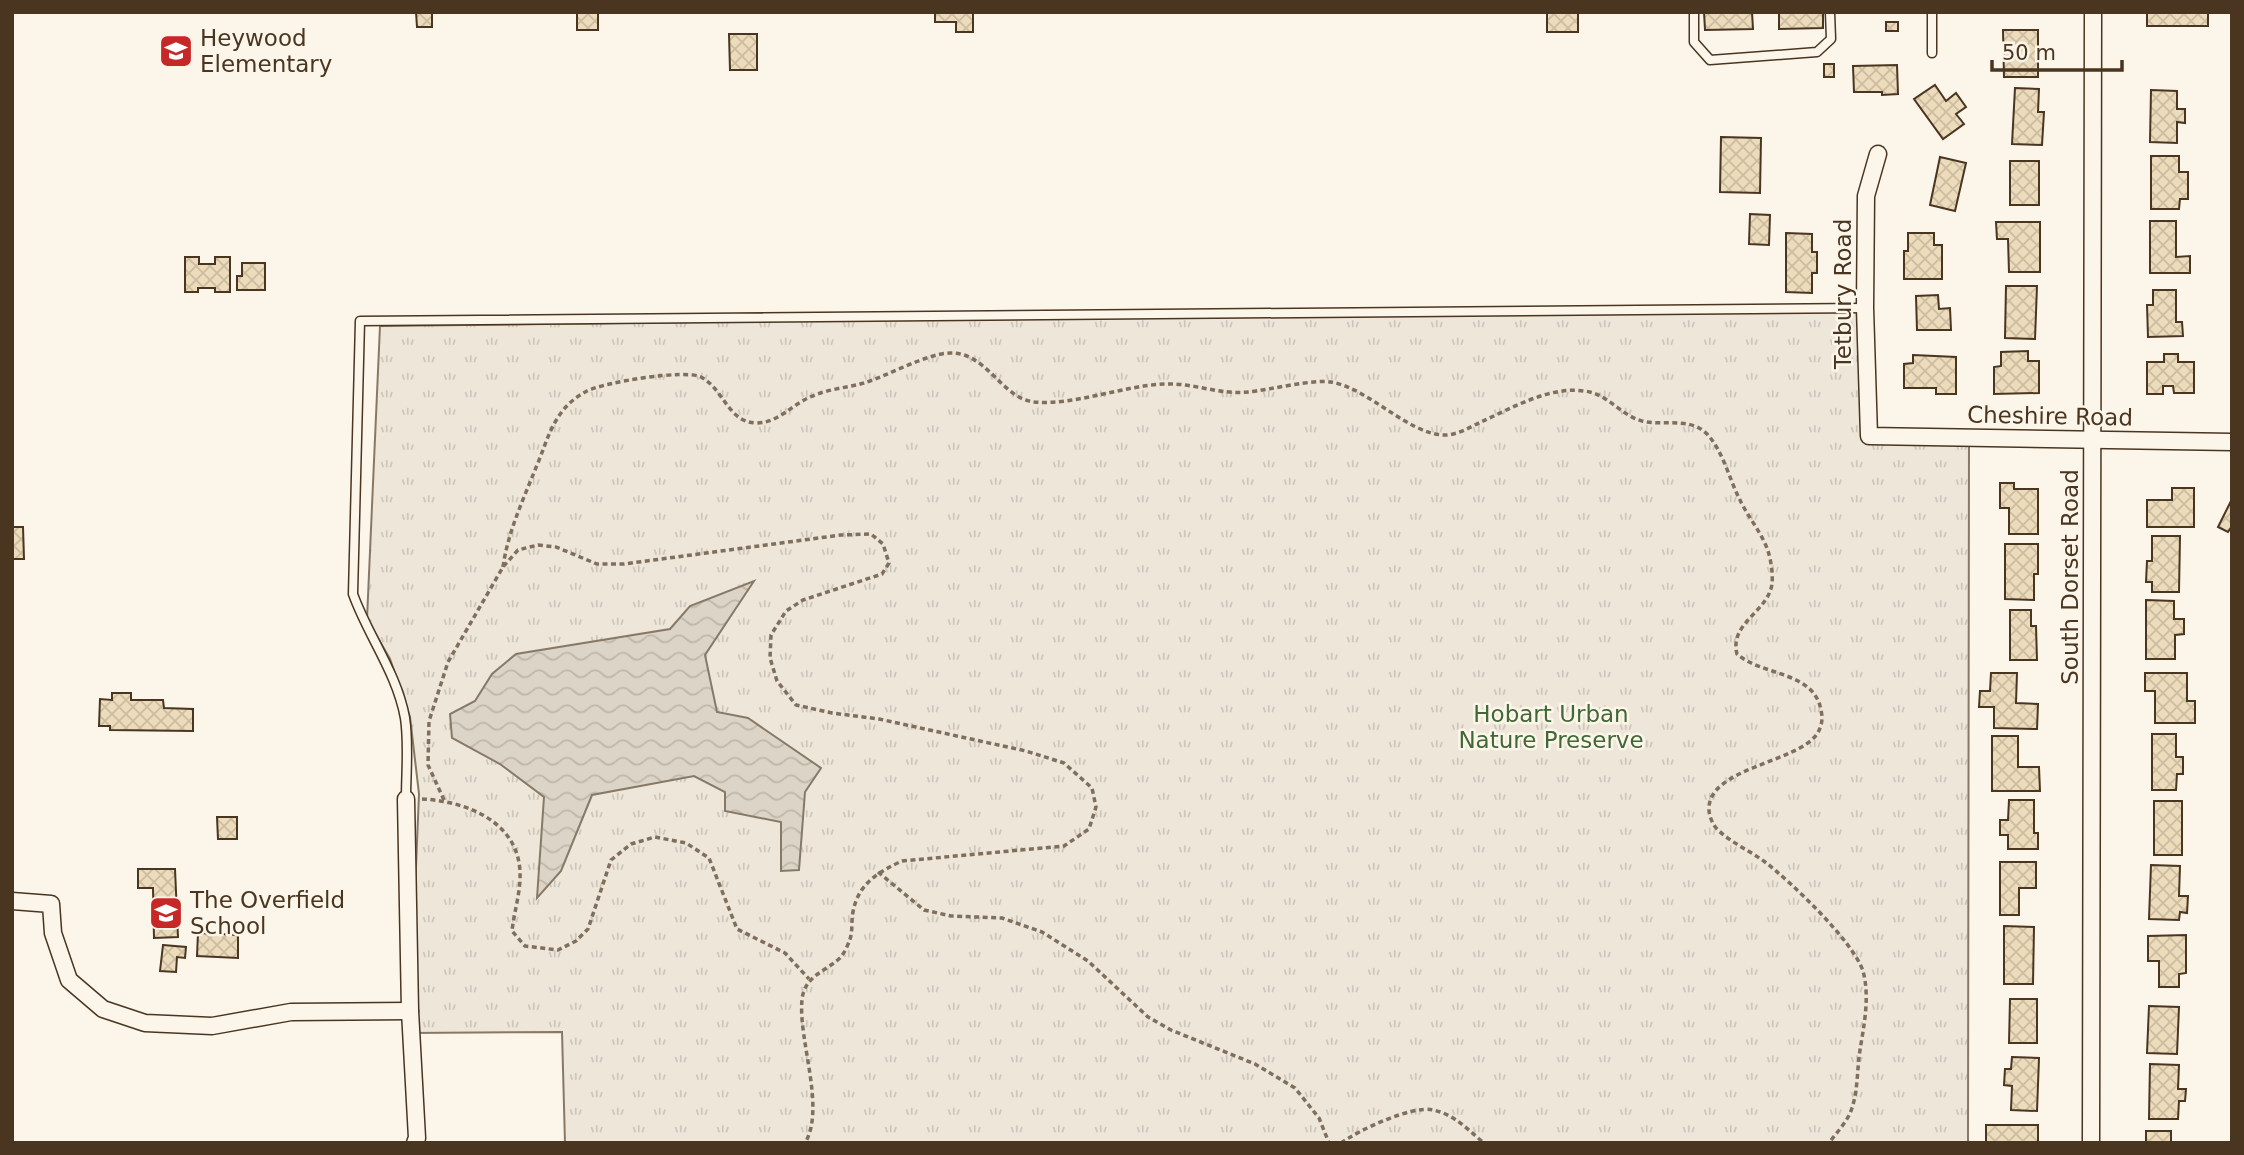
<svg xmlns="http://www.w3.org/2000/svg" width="2244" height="1155" viewBox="0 0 2244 1155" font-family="'DejaVu Sans',sans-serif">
<defs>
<pattern id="grass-tufts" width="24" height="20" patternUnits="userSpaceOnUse" patternTransform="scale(1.75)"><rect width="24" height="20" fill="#ede6d9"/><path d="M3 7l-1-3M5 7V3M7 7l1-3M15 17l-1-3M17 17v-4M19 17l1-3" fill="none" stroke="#cdc6ba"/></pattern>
<pattern id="water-waves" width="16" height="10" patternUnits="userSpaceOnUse" patternTransform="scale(1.75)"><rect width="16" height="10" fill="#dcd4c6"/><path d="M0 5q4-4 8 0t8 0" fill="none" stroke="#beb7aa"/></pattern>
<pattern id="building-cross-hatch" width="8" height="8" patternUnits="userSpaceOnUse" patternTransform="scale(1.75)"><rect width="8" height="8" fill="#ecdcbc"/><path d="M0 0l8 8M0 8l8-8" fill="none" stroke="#ccbda1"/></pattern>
</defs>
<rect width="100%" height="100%" fill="#fbf6e9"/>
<path fill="url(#grass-tufts)" stroke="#887966" stroke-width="2" d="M1865,308l4,128 100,2 -1,705h-1403l-3,-111 -151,1 -1,-22 9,-217 -9,-77 -20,-58 -23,-40 13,-293z"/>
<path fill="url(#water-waves)" stroke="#887966" stroke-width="2" d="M754,581l-49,74 12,57 31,6 73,50 -16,24 -6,78 -18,1v-49l-56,-11v-19l-31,-16 -102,19 -31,76 -24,27 7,-101 -44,-33 -48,-26 -2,-24 25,-13 17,-27 24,-20 154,-25 20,-23z"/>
<g fill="url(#building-cross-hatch)" stroke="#4a3520" stroke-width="2">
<path d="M416,12h16v15h-15z"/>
<rect x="577" y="12" width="21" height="18"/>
<path d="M935,12h38v20h-17v-10h-21z"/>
<rect x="1547" y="12" width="31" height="20"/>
<path d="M1704,12h48l1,17 -48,1z"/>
<path d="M1779,12h44v16l-44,1z"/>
<rect x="2147" y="12" width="61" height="14"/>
<rect x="1886" y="22" width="12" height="9"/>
<path d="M2003,30h35v47h-34z"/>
<path d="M729,34h28v36h-27z"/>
<rect x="1824" y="64" width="10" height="13"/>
<path d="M1897,65l1,29 -16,1v-3h-28l-1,-26z"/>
<path d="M1935,85l11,16 10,-8 10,14 -10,7 8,10 -21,15 -29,-40z"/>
<path d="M2015,88l24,1 -1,23h6l-2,33 -30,-1z"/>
<path d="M2151,90l26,1v18h8v14l-8,-1v21l-27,-1z"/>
<path d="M1721,137l40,1 -1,55 -40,-1z"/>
<path d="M2151,156h28v16h9v27h-8l-1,10h-28z"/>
<path d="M1940,157l26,6 -11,48 -25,-6z"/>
<rect x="2010" y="161" width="29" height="44"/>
<path d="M1750,214l20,1 -1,30 -20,-1z"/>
<path d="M2150,221h26v36l14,-1v17h-40z"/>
<path d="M1996,222h44v50h-31l-1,-33h-11z"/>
<path d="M1786,233l26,1v18h5v21h-5v20l-26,-1z"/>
<path d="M1908,233h26v12h8v34h-38v-28h4z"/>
<path d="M185,257h14v7h16v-7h15v35h-15v-4h-17v4h-13z"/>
<path d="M242,263h23v27h-28v-14h5z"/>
<path d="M2006,286h31l-2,53 -30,-1z"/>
<path d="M2153,290h23v32h6l1,14 -35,1 -1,-32h6z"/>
<path d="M1938,295l1,14 11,-1 1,22h-34l-1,-34z"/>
<path d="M2028,351v10h11v32l-45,1v-27l7,-1v-14z"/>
<path d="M2164,354h14v8h16v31h-20l-1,-7h-10v8h-16v-32h17z"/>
<path d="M1913,355l43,2v37h-20v-6h-32v-24l9,-1z"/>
<path d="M2000,483h14v6h24v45h-29v-26h-9z"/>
<path d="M2172,488h22v39h-47v-27h25z"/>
<path d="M2232,499v31l-2,-1 -2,3 -10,-5z"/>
<path d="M12,527h11l1,32h-12z"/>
<path d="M2152,536h28l-1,56h-27v-10h-6l1,-21h5z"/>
<path d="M2005,544h33v30h-4v26l-29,-1z"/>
<path d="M2146,600l28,1v18h10v15l-9,1v24h-29z"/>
<path d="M2010,610h21v16h5l1,34h-27z"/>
<path d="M1991,673h26l-1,30 22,1 -1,25 -43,-1v-21h-15l1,-16h10z"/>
<path d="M2145,673h42v28h8v22h-40v-32h-10z"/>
<path d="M112,693h19v7h32l1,8 29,1v22l-83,-1v-4h-11l1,-27 12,1z"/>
<path d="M2152,734h24v23h7v17h-6l-1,16h-24z"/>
<path d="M1992,736h26v31h21l1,24h-48z"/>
<path d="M2009,800h25v33h4v16h-30v-14h-8v-15h8z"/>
<rect x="2154" y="801" width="28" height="54"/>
<path d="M217,817h20v22h-19z"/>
<path d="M2000,862h36v26h-17v27h-19z"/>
<path d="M2151,865l29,1 -1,30h9l-1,17 -7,-1 -1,8 -30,-1z"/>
<path d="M138,869h37l3,68 -24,1 -1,-50h-15z"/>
<path d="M2004,926l30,1 -1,57h-29z"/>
<path d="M198,933l40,2v23l-41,-2z"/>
<path d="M2186,935v38l-7,1v13h-20v-26h-11v-25z"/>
<path d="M163,945l23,2 -1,11 -8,-1 -1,15 -16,-1z"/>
<path d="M2010,999h27v44h-28z"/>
<path d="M2149,1006l30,1 -2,47 -30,-1z"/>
<path d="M2012,1057l27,1 -2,53 -26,-1 1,-24 -8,-1 1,-16h6z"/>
<path d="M2150,1064l29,1 -1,24h8l-1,12h-6l-1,18h-29z"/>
<rect x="1986" y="1125" width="52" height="18"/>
<rect x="2146" y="1131" width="25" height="12"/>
</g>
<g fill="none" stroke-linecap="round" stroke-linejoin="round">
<g stroke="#4a3520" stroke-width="11">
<g id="service">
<path d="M1694,12v30l16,18 107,-8 14,-13 -1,-27"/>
<path d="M1932,53v-41"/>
<path d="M406,799c0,-27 3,-55 -1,-81 -8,-45 -37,-82 -52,-124l7,-273 1505,-13"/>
</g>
</g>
<g stroke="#4a3520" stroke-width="19">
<g id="minor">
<path d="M1878,154l-12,42 -1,112 4,128 363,6"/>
<path d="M406,799l4,212 7,127 -2,5"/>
<path d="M12,901l39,3 2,29 16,47 34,29 42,14 67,3 79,-14 119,-1"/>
<path d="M2091,1143l2,-1131"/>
</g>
</g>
<g stroke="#7f6f5c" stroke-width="3.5" stroke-dasharray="5 3.5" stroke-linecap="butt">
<path d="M503,567c5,-36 21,-69 34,-102 7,-16 11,-32 20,-46 7,-12 18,-22 30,-28 18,-9 98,-22 114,-14 23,12 27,46 56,46 20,0 34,-17 51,-25 18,-9 38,-10 56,-15 26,-8 61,-29 86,-30 37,-1 51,45 84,49 39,4 91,-17 132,-18 28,-1 54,11 82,8 21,-2 65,-13 83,-10 37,6 76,51 112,53 13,1 27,-8 38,-13 31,-14 68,-36 103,-31 23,2 36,24 58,30 21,5 47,-4 64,12 17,17 23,46 34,67 8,17 22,33 28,51 3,9 5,23 4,33 -4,28 -43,39 -35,70 25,22 77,17 84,56 2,9 1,16 -4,24 -20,29 -110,34 -108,76 0,6 4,15 8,19 14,14 32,21 48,33 26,20 88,79 98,109 7,26 1,54 -3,79 -3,19 -2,40 -8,58 -4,13 -15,24 -23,35"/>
<path d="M422,799c43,2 96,22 98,73 1,19 -6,40 -8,59l13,15 33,4 18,-9 12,-12 23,-69 20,-16 24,-7 31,6 23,15 28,71 48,24 24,26"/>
<path d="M444,800l-16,-35 1,-44 19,-59 55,-95 15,-17 20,-5 18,2 41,17h27l217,-29 30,-1 12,10 6,19 -7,11 -79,26 -17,11 -15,24 -1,23 7,23 19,24 36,8 47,6 147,32 38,12 28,25 4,19 -7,22 -25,17 -162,15c-24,11 -44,23 -49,51 -2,9 0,19 -3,27 -2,6 -6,15 -10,19 -15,14 -36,18 -38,42 -4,40 24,108 3,143"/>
<path d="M878,872l46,38 27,6 51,2 40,14 46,29 60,56 23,13 84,34 40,24 24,30 10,25"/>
<path d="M1341,1143c18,-13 71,-38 92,-33 21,4 35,20 51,33"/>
</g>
<use href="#service" stroke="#fbf6e9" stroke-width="8"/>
<use href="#minor" stroke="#fbf6e9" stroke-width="16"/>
</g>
<defs>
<g id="school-square" transform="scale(1.75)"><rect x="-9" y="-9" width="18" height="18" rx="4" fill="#c62828" stroke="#fbf6e9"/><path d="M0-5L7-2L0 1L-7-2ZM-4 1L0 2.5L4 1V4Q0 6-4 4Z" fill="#fff"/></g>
</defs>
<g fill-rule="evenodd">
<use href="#school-square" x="176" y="51"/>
<use href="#school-square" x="166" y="913"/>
</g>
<g text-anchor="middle" stroke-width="5" stroke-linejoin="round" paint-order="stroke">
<g font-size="23" fill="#4a3520" stroke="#fbf6e9" text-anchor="start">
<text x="200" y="46">Heywood<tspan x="200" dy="26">Elementary</tspan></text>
<text x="190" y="908">The Overfield<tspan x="190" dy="26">School</tspan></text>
</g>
<g font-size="23" fill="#4a3520" stroke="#fbf6e9">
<text transform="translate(1843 294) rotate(-90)" y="8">Tetbury Road</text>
<text transform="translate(2050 416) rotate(1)" y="8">Cheshire Road</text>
<text transform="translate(2070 577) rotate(-90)" y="8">South Dorset Road</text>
</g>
<g font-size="23" fill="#436837" stroke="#fbf6e9">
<text x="1551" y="722">Hobart Urban<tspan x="1551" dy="26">Nature Preserve</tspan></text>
</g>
</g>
<rect width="2244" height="1155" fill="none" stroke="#4a3520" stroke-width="28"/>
<path d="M1992 60v10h130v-10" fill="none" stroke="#4a3520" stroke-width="3.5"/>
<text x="2002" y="60" font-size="21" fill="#4a3520" stroke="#fbf6e9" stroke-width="5" paint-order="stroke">50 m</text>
</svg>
